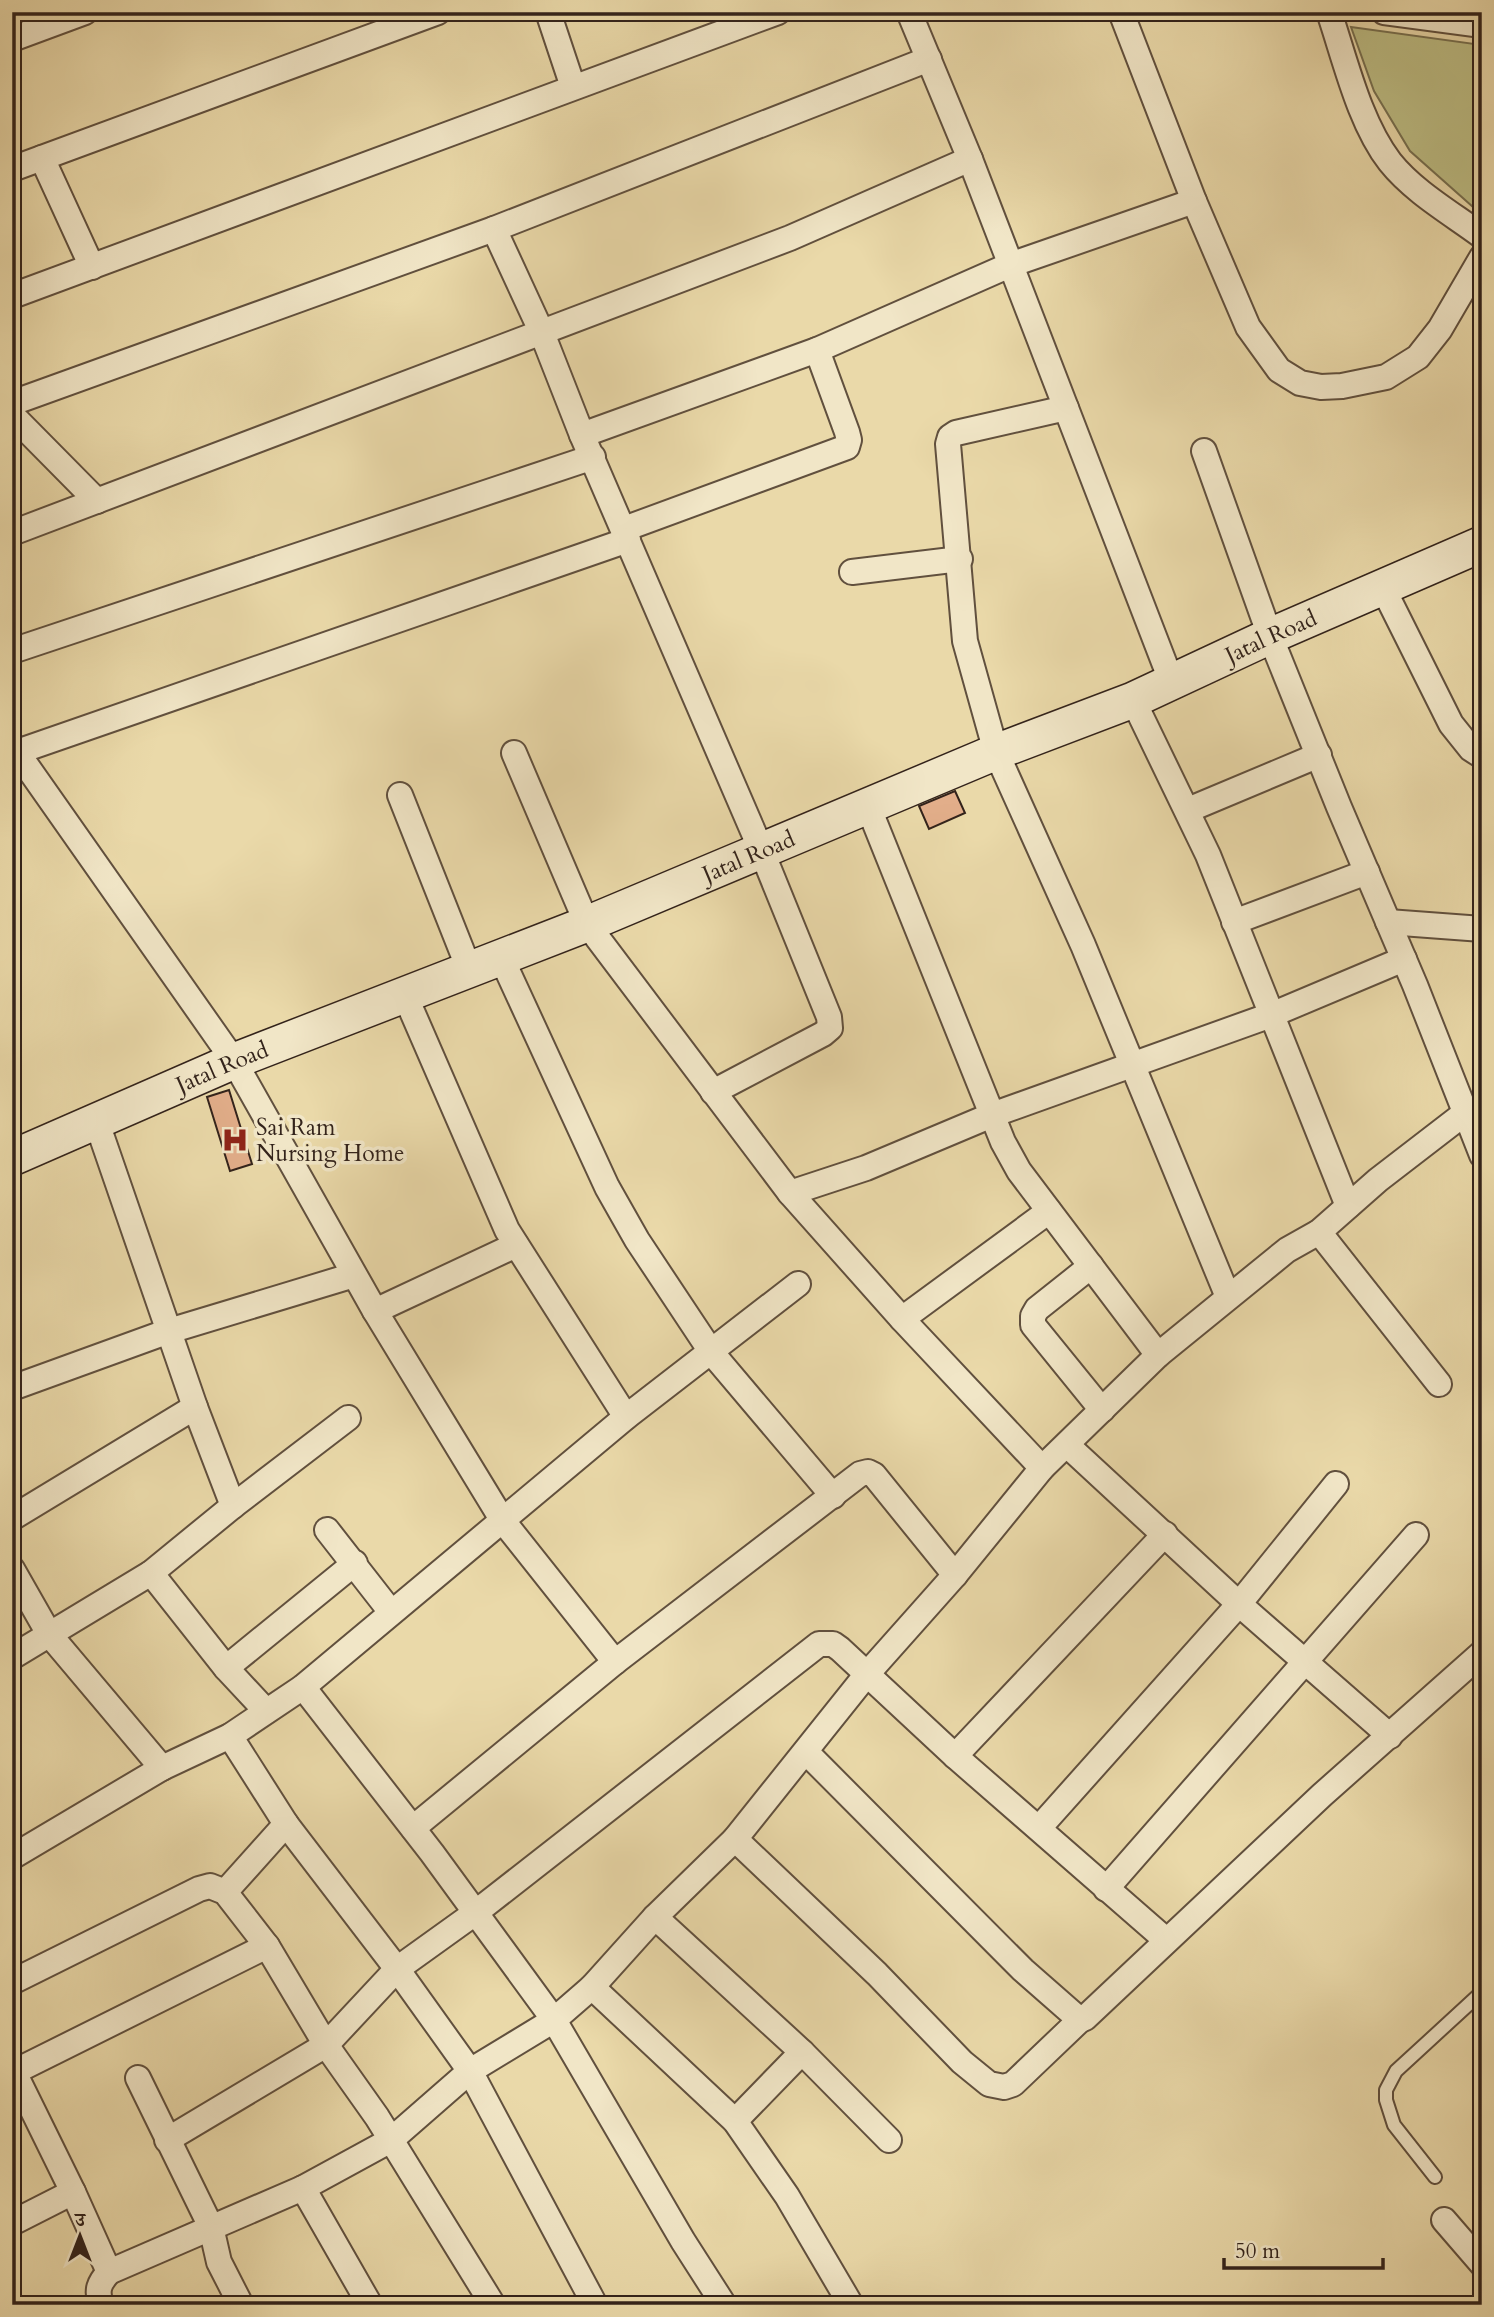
<svg xmlns="http://www.w3.org/2000/svg" width="1494" height="2317" viewBox="0 0 1494 2317" font-family="Cardo,'Noto Serif Devanagari',serif">
<rect width="100%" height="100%" fill="#ead9a9"/>
<filter id="stains"><feTurbulence type="fractalNoise" baseFrequency=".00286" numOctaves="4"/><feColorMatrix values="0 0 0 0 .2 0 0 0 0 .09 0 0 0 0 .02 0 0 0 .5 -.17"/></filter>
<radialGradient id="worn" r=".72"><stop offset=".6" stop-color="#630" stop-opacity="0"/><stop offset="1" stop-color="#630" stop-opacity=".3"/></radialGradient>
<path fill="#bdbd84" stroke="#787050" stroke-width="2" d="M1351,27l131,18v170l-72,-64 -36,-60z"/>
<g fill="#e2ae8a" stroke="#33231b" stroke-width="2">
<path d="M955,791l10,22 -36,16 -10,-23z"/>
<path d="M229,1090l23,74 -22,7 -23,-74z"/>
</g>
<g fill="none" stroke-linecap="round" stroke-linejoin="round">
<g stroke="#61503e" stroke-width="16">
<path id="lane" d="M1435,2177l-41,-52 -8,-25v-10l10,-19 86,-79"/>
</g>
<g stroke="#61503e" stroke-width="28">
<g id="street">
<path d="M548,12l25,75"/>
<path d="M909,12l61,147 202,524"/>
<path d="M1121,12l73,189 54,126 31,43 21,13 21,4 21,-1 44,-9 32,-20 22,-28 42,-72"/>
<path d="M1329,12c16,47 30,110 61,150 24,30 61,51 92,74"/>
<path d="M1384,12l98,13"/>
<path d="M12,39l73,-27"/>
<path d="M42,158l50,109"/>
<path d="M12,169l426,-157"/>
<path d="M494,229l48,104 40,102 180,417 67,165 1,11 -7,6 -110,58"/>
<path d="M12,296l766,-284"/>
<path d="M12,403l482,-174 435,-170"/>
<path d="M1066,408l-110,25 -6,4 -2,7 17,197 31,111 87,193 145,352"/>
<path d="M12,415l85,86"/>
<path d="M582,435l235,-85 193,-85 184,-64"/>
<path d="M1204,451l66,185 69,171 76,178 67,170"/>
<path d="M624,529l223,-82 2,-7 -2,-8 -30,-82"/>
<path d="M12,533l778,-295 180,-79"/>
<path d="M852,572l108,-13"/>
<path d="M1382,586l69,138 20,25 11,7"/>
<path d="M12,651l581,-194"/>
<path d="M1133,700l75,155 140,351"/>
<path d="M12,745l222,316 141,250 128,210 112,141"/>
<path d="M17,752l611,-212"/>
<path d="M514,753l73,171 203,269 112,126 140,149"/>
<path d="M400,795l69,174"/>
<path d="M868,806l135,336 16,29 139,184"/>
<path d="M1188,810l131,-55"/>
<path d="M1234,922l133,-50"/>
<path d="M1388,922l94,7"/>
<path d="M501,957l106,230 30,53 75,113 121,143"/>
<path d="M404,993l103,237 119,187"/>
<path d="M96,1120l99,287 38,99"/>
<path d="M790,1193l76,-25 126,-53 279,-100 133,-56"/>
<path d="M1319,1232l120,152"/>
<path d="M1091,1266l-54,43 -4,7v9l69,85"/>
<path d="M375,1311l141,-66"/>
<path d="M902,1319l147,-108"/>
<path d="M12,1388l157,-57 185,-56"/>
<path d="M1067,1445l172,159 151,132"/>
<path d="M12,1518l183,-111"/>
<path d="M327,1530l64,82"/>
<path d="M12,1569l37,65 113,134"/>
<path d="M151,1573l75,95 40,43"/>
<path d="M12,1657l139,-84 82,-67 115,-88"/>
<path d="M226,1668l129,-105"/>
<path d="M303,1687l129,166 122,167 129,221 41,64"/>
<path d="M230,1736l56,88 111,145 73,102 125,234"/>
<path d="M806,1752l217,218 57,50 5,-2 237,-223 160,-142"/>
<path d="M955,1756l210,-222"/>
<path d="M413,1828l202,-166 245,-188 8,-2 6,3 81,100"/>
<path d="M1039,1828l200,-224 97,-120"/>
<path d="M735,1839l142,135 85,88 27,22 15,3 9,-3 67,-64"/>
<path d="M12,1857l150,-89 68,-32 73,-49 323,-270 172,-133"/>
<path d="M1106,1889l310,-354"/>
<path d="M225,1892l61,-68"/>
<path d="M655,1917l147,135 87,88"/>
<path d="M12,1982l187,-93 11,-3 15,6 42,54 59,99 51,72 116,188"/>
<path d="M592,1987l143,134 52,75 64,109"/>
<path d="M12,2068l61,124 36,80"/>
<path d="M12,2073l255,-127"/>
<path d="M138,2078l73,149 8,35 22,43"/>
<path d="M735,2121l67,-69"/>
<path d="M167,2140l159,-95 71,-76 78,-56 344,-269h14l7,5 115,107 211,184"/>
<path d="M303,2188l67,117"/>
<path d="M1444,2220l38,44"/>
<path d="M12,2223l61,-31"/>
<path d="M101,2305c-5,-15 -2,-22 8,-33l194,-84 88,-48 79,-69 84,-51 38,-33 63,-70 80,-78 132,-165 88,-99 87,-107 116,-113 129,-105 32,-18 59,-52 87,-67 17,-1"/>
</g>
</g>
<g stroke="#33231b" stroke-width="38">
<g id="secondary">
<path id="s1" d="M12,1158l222,-97 353,-137 409,-172 137,-52 137,-64 212,-92"/>
</g>
</g>
<use href="#lane" stroke="#f1e6c7" stroke-width="12"/>
<use href="#street" stroke="#f1e6c7" stroke-width="24"/>
<use href="#secondary" stroke="#f1e6c7" stroke-width="35"/>
</g>
<defs>
<g id="hospital-bare" transform="scale(2.1)"><path d="M-5-5h3v3.5h4V-5h3V5h-3V1.5h-4V5h-3Z" fill="#8f2418" stroke="#f1e6c7" stroke-width="2.5" paint-order="stroke"/></g>
</defs>
<g fill-rule="evenodd">
<use href="#hospital-bare" x="235" y="1140"/>
</g>
<g text-anchor="middle" stroke-width="7" stroke-linejoin="round" paint-order="stroke">
<g font-size="23" fill="#33231b" stroke="#f1e6c7">
<text dy="8" stroke="none"><textPath href="#s1" startOffset="1363">Jatal Road</textPath></text>
<text dy="8" stroke="none"><textPath href="#s1" startOffset="796">Jatal Road</textPath></text>
<text dy="8" stroke="none"><textPath href="#s1" startOffset="229">Jatal Road</textPath></text>
</g>
<g font-size="23" fill="#33231b" stroke="#f1e6c7" text-anchor="start">
<text x="256" y="1135">Sai Ram<tspan x="256" dy="26">Nursing Home</tspan></text>
</g>
</g>
<rect width="1494" height="2317" fill="none" stroke="#ead9a9" stroke-width="42"/>
<rect x="14" y="14" width="1466" height="2289" fill="none" stroke="#33231b" stroke-width="3.5"/>
<rect x="21" y="21" width="1452" height="2275" fill="none" stroke="#33231b" stroke-width="2"/>
<g transform="translate(80 2236)" stroke="#f1e6c7" stroke-width="5" paint-order="stroke">
<path d="M0-5L12 26L0 18L-12 26Z" fill="#33231b"/>
<text y="-10" font-size="19" font-weight="bold" text-anchor="middle" fill="#33231b">उ</text>
</g>
<path d="M1224 2258v10h159v-10" fill="none" stroke="#33231b" stroke-width="3.5"/>
<text x="1235" y="2258" font-size="21" fill="#33231b" stroke="#f1e6c7" stroke-width="5" paint-order="stroke">50 m</text>
<rect width="100%" height="100%" filter="url(#stains)"/>
<rect width="100%" height="100%" fill="url(#worn)"/>
</svg>
